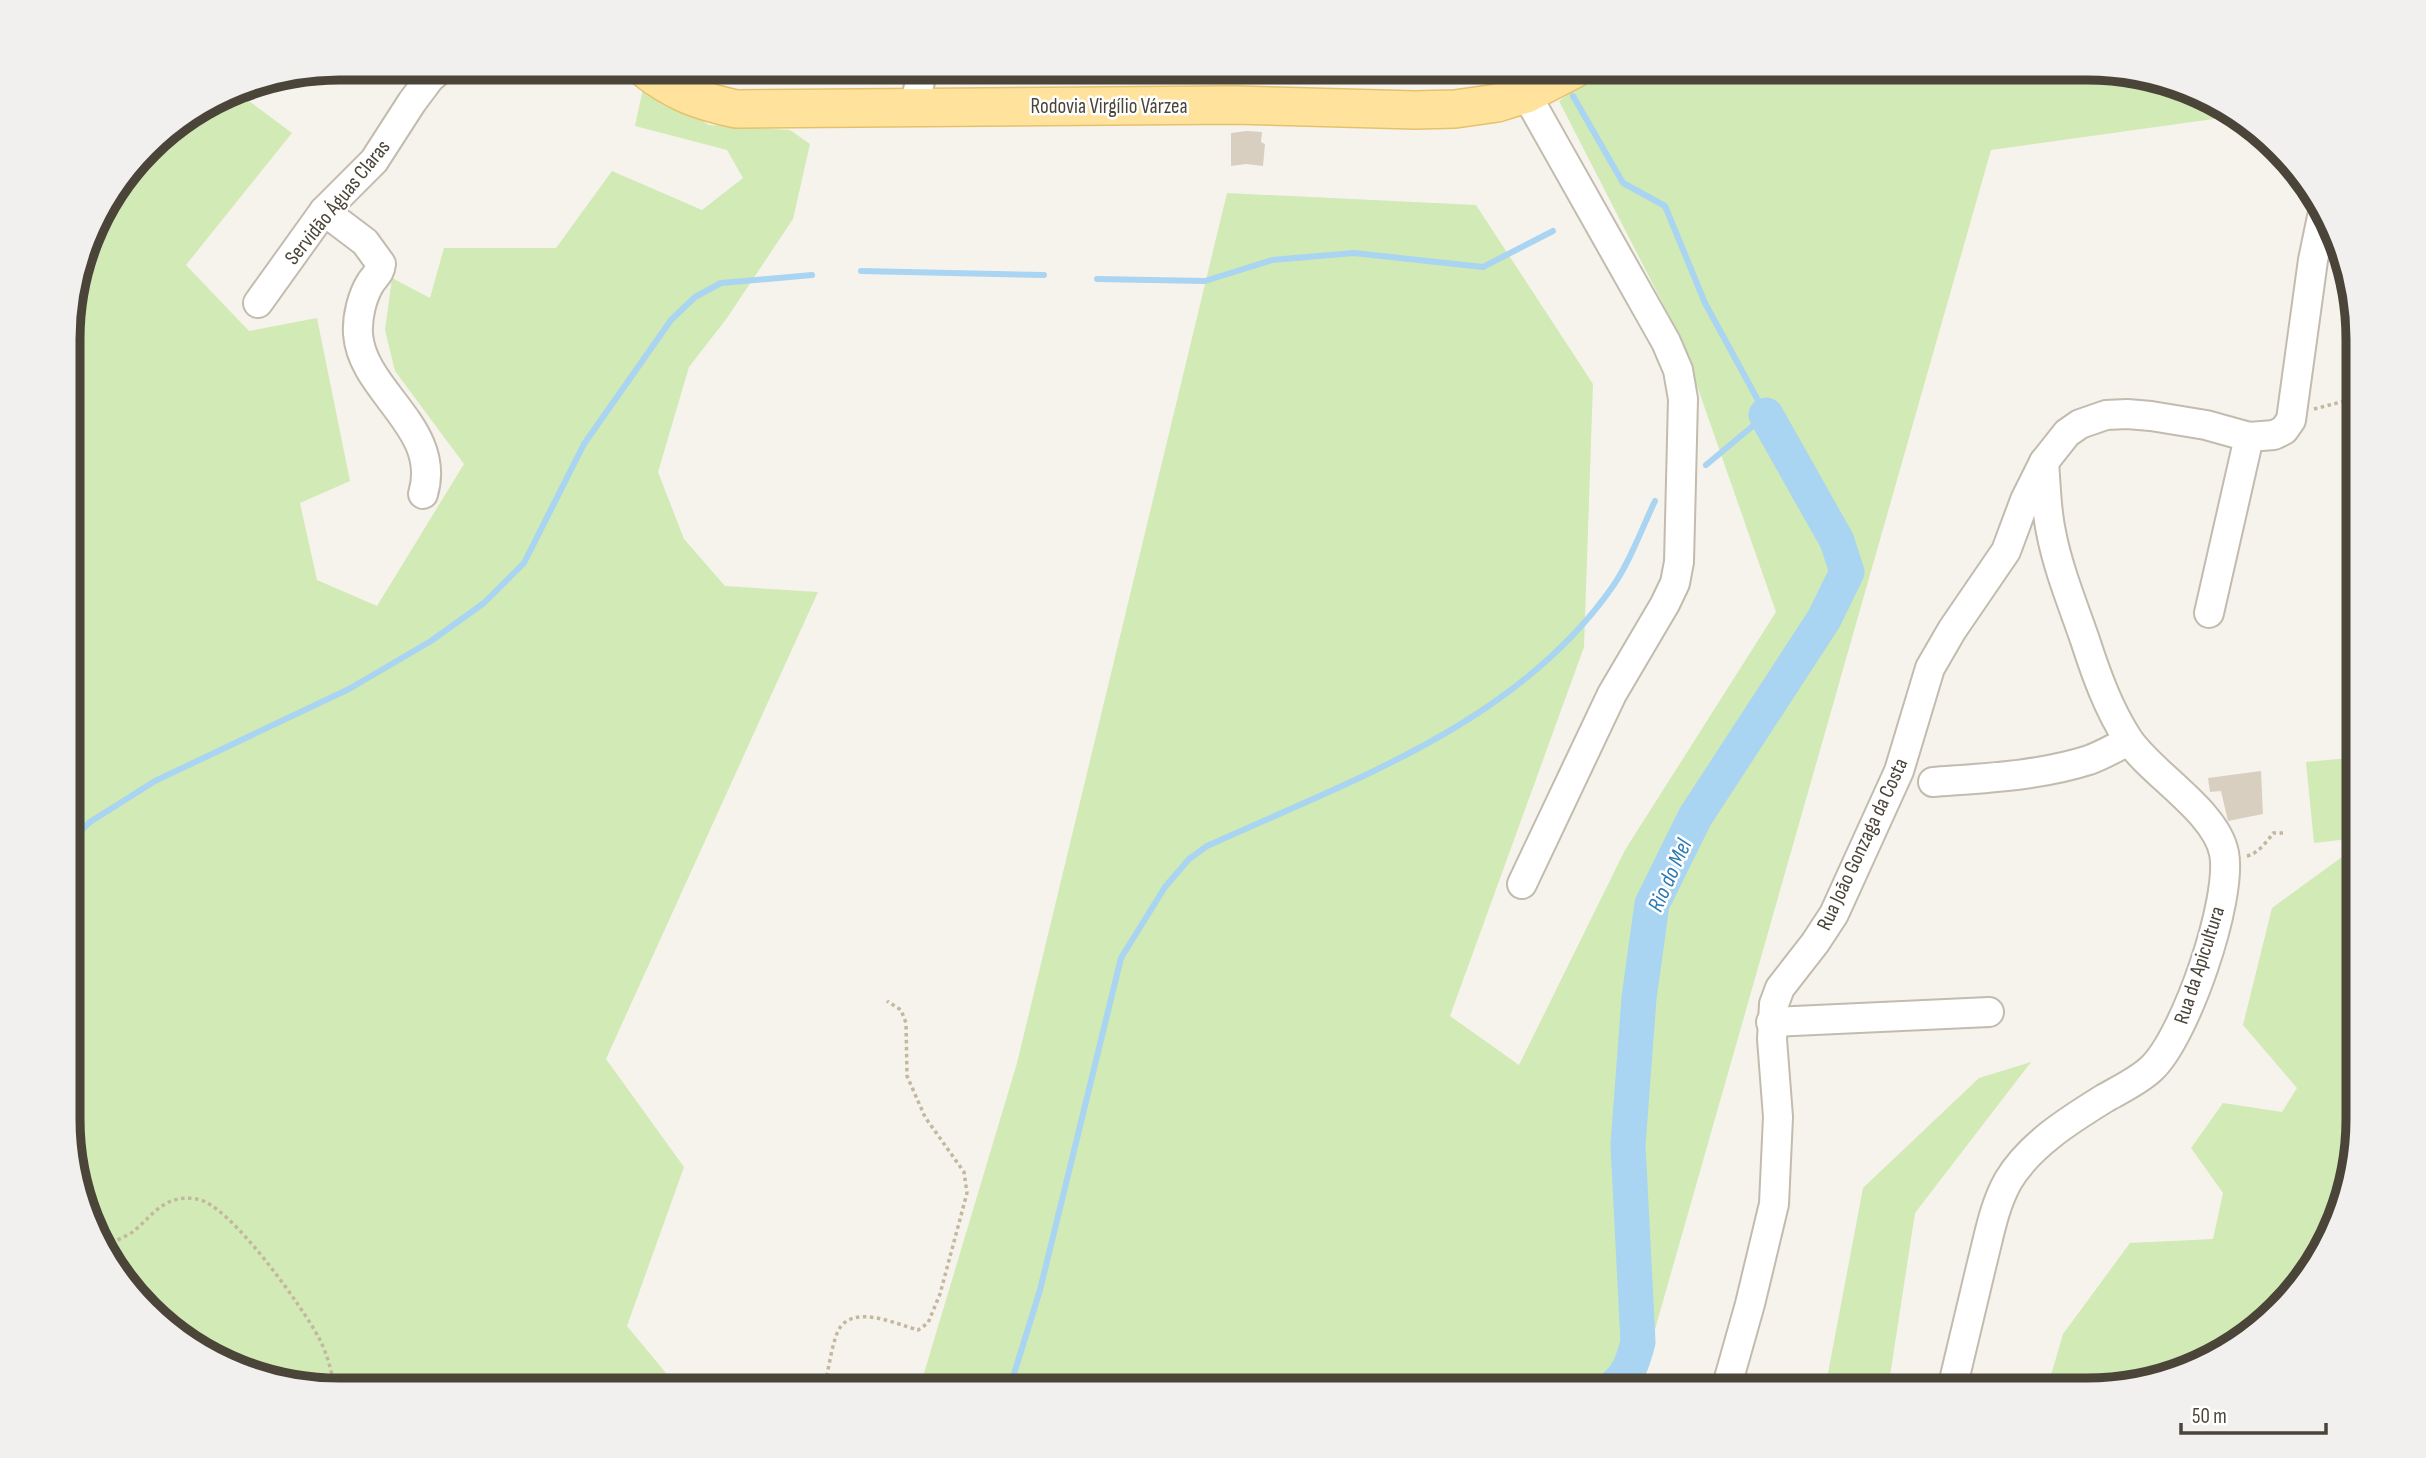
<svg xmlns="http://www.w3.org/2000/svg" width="2426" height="1458" viewBox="0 0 2426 1458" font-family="'Sofia Sans Condensed',sans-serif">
<rect width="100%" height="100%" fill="#f6f3ec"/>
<g fill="#d2eab5">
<path d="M1603,68h483l71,10 65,27 13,11 -244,34 -353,1239 -719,1 98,-327 210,-870 249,12 117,179 -9,263 -134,369 69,49 106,-215 151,-238 -96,-275 -121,-236z"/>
<path d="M644,84l65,41 81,5 20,14 -17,75 -66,99 -38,49 -31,105 26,67 41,47 93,6 -212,467 78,108 -57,159 53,64h-340l-71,-10 -65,-27 -90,-84 -43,-116v-848l25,-86 64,-83 74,-46 58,43 -106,132 63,66 68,-13 33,163 -50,22 17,77 60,26 87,-142 -69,-93 -10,-41 7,-52 38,20 14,-50h112l56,-77 90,39 41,-32 -16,-28 -92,-24z"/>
<path d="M2349,758l8,80 -43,5 -8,-81z"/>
<path d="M2357,846v289l-36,119 -43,56 -56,43 -119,36h-56l16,-55 67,-91 83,-4 10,-46 -32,-45 32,-45 59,9 15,-24 -54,-63 29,-117z"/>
<path d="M2031,1062l-116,151 -27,176h-63l38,-201 116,-110z"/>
</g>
<path fill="#e5e3e0" d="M720,68h170l-2,6 -136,9z"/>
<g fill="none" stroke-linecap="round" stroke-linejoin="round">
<g stroke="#a9d4f2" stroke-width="6">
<path d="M1573,96l50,87 42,23 40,97 61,112 -60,50"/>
<path d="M861,271l183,4"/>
<path d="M1097,279l108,2 67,-21 82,-7 129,14 70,-36"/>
<path d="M71,840l19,-18 65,-41 194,-92 82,-48 53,-38 40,-40 60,-119 87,-124 24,-23 26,-14 91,-8"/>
<path d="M1009,1390l31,-100 81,-332 44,-71 24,-28 18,-13c145,-66 311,-123 406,-260 17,-24 29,-58 42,-85"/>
</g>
<path stroke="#a9d4f2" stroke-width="35" d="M1611,1389c17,-12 22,-27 27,-47l-10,-197 11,-147 13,-94 43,-87 129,-198 23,-47 -10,-31 -71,-126"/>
</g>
<g fill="#d8cfc1">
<path d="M1247,131l15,1 -1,10 4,2 -2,22 -17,-2 -15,2v-33z"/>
<path d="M2261,771l2,43 -35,7 -7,-30 -11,1 -2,-14z"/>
</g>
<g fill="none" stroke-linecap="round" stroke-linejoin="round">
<g stroke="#c2bbae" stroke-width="32">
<g id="minor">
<path d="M914,108l9,-40"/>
<path d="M324,211l41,31 16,22c-1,9 -5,11 -10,18 -9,14 -14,35 -13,52 4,58 85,94 65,160"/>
<path d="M258,303l66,-92 50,-50 38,-59 18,-24 12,-10"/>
<path d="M2209,613l40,-176"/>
<path d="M1933,782c53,-4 106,-6 156,-22 14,-5 27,-13 40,-19"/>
<path d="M1522,884l90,-190 53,-90 10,-21 4,-21 4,-163 -5,-29 -12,-28 -140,-248"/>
<path d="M1771,1022l218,-10"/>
<path d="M1726,1389l24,-85 24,-100 4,-87 -6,-78 2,-35 6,-16 35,-45 19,-29 65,-143 31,-103 22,-38 54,-79 19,-51 19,-38 23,-29 13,-9 26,-9 21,-1 24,2 55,9 43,12 25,-2 10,-5 7,-10 22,-160 10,-48"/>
<path d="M1952,1389c10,-42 20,-84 30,-126 7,-27 12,-57 26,-82 21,-36 63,-62 97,-83 16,-9 33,-17 46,-29 34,-31 82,-170 73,-216 -8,-42 -73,-79 -96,-114 -20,-31 -32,-65 -43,-99 -12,-35 -27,-71 -34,-108 -5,-23 -5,-46 -7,-70"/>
</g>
</g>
<g stroke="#e6c16a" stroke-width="40">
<path id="major" d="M644,68c30,24 55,33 92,41l498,-4 181,5 40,-1 42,-6 29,-9 50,-26"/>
</g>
<g stroke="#c4b79f" stroke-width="3.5" stroke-dasharray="3.5 3.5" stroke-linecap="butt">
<path d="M2314,409l43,-11"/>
<path d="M2247,856c10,-2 20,-14 26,-23h10"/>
<path d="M105,1246c9,-5 21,-9 29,-15 21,-18 31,-37 63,-32 33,5 106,109 122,139 8,15 13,35 16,51"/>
<path d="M824,1390c4,-17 7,-43 14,-59 14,-28 58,-7 80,-1l10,-7 12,-29 27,-101 -3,-21 -39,-55 -18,-41 -1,-53 -5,-13 -14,-9"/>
</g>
<use href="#minor" stroke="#fff" stroke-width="28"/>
<use href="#major" stroke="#ffe39c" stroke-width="37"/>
</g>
<g text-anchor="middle" stroke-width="5" stroke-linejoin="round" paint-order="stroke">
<g font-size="21" fill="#4b4439" stroke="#fff">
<text x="1109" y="113">Rodovia Virgílio Várzea</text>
<text transform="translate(337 202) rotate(-51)" y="7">Servidão Águas Claras</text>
<text transform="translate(1862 844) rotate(-65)" y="7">Rua João Gonzaga da Costa</text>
<text transform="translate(2199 965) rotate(-72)" y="7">Rua da Apicultura</text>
</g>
<g font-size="23" font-style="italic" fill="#2e7ab2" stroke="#fff">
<text transform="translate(1669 875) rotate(-66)" y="8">Rio do Mel</text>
</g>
</g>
<path d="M0 0H2426V1458H0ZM339 80H2087A259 259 0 0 1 2346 339V1119A259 259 0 0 1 2087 1378H339A259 259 0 0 1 80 1119V339A259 259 0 0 1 339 80Z" fill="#f1f0ef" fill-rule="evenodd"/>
<path fill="none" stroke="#4b4439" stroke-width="9" d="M339 80H2087A259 259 0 0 1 2346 339V1119A259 259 0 0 1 2087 1378H339A259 259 0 0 1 80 1119V339A259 259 0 0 1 339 80Z"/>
<path d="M2181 1423v10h145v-10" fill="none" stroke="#4b4439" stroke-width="3.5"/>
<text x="2192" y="1423" font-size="21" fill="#4b4439" stroke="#ffffff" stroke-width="5" paint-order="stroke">50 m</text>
</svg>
